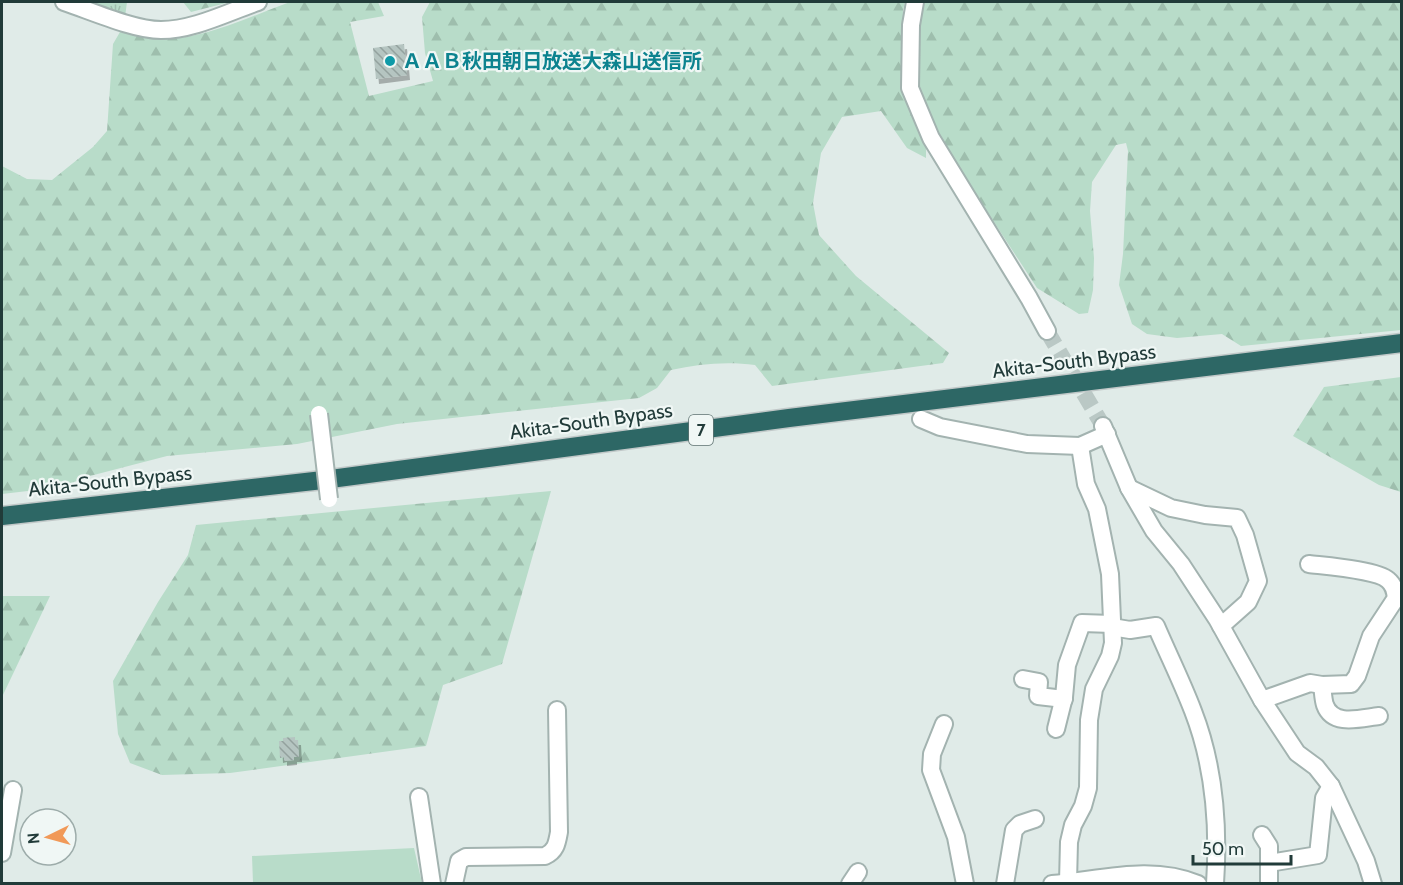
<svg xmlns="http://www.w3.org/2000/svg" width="1403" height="885" viewBox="0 0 1403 885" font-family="Cabin,'Noto Sans JP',sans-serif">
<defs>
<pattern id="grass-tufts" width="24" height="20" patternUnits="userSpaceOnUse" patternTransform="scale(1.5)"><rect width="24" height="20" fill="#b8dcc9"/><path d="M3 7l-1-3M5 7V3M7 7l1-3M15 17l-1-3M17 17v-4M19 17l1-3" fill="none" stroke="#9ebead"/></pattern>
<pattern id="forest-firs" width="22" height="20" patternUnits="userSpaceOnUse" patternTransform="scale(1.5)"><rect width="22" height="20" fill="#b8dcc9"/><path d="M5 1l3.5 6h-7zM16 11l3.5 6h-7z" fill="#9ebead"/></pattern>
<pattern id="building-back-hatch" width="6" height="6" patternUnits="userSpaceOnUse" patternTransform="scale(1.5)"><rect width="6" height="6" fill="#b5c5c1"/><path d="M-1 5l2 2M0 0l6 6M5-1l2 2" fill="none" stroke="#93a19e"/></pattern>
<filter id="shadow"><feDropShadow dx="3" dy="5" stdDeviation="0" flood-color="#0004"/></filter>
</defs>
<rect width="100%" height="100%" fill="#e0ebe8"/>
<path fill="url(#grass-tufts)" d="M63,2h64l-2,15z"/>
<g fill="url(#forest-firs)">
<path d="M183,2h-1h48l-39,10z"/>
<path d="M290,2h88l6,14 -34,6 19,74 64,-15 -8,-28 -3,-36 8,-15h475l-2,8 -1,67 24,66v15l-19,-10 -26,-37 -39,6 -21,36 -8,50 6,32 37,41 93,77 -6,10 -171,23 -17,-21c-29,-4 -56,-1 -84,5l-14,18 -18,10 -242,26 -100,20 -130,12 -81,21 -24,10 -60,7v-328l25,13 25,1 41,-33 14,-16 6,-87 7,-12c19,3 40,8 60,6 37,-5 74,-23 110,-36z"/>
<path d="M924,2h477v328l-160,16 -19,-12 -45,4 -30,-4 -15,-10 -13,-39 4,-31 5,-103 -2,-8 -10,2 -24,37 -2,29 4,47 -1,32 -5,23 -9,1 -42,-26 -109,-167 -10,-41 2,-63z"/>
<path d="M1401,377v115l-22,-7 -86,-49 31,-49z"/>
<path d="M551,491l-49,173 -59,21 -17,61 -196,27 -68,2 -32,-12 -12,-29 -5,-53 45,-79 30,-47 8,-30z"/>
<path d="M2,596h48l-48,101z"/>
</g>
<path fill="#b8dcc9" d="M414,848l8,35h-169l-1,-27z"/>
<g fill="url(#building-back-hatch)" filter="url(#shadow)">
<path d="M404,44l3,31 -31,4 -3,-31z"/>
<path d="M295,737v3h3l1,17h-5v3l-10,1v-4l-4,1 -1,-17h4v-3z"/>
</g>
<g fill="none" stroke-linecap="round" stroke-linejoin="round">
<path stroke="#bac8c5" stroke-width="16" stroke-dasharray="16 8" stroke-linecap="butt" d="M1047,331l56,95"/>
<g stroke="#a3b3b0" stroke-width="20">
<g id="minor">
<path d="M64,2c27,9 70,28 97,28 33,0 67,-18 97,-28"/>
<path d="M915,2l-4,23 -1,63 21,50 98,160 18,33"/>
<path d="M921,419l19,8 87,17 53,2 27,-12"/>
<path d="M1103,426l26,62 25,43 27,33 36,55 45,81 35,53 19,14 15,19 35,75 7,23"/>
<path d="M1129,488l42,20 34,7 32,3 8,17 13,46 -10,21 -27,24"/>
<path d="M1112,627l18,3 26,-4c12,28 26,56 37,85 21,54 26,114 22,173"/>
<path d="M1023,679l16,3 -1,14 26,3"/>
<path d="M1322,685c1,6 1,14 3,20 8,22 36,13 54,11"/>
<path d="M1262,700l48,-17 12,2 29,-1 6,-8 14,-40 25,-38c-1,-7 -2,-13 -8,-18 -11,-10 -63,-14 -79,-16"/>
<path d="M944,724l-12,30 -1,16 25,67 9,47"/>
<path d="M1056,729l8,-32 3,-32 15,-42 30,1"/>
<path d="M419,797l13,87"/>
<path d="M1262,835l7,11v38"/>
<path d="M2,853l11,-63"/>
<path d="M1269,863l49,-8 6,-57 7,-12"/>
<path d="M1068,882l1,-40 4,-17 10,-19 5,-18 1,-68 5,-31 16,-33 3,-13 -3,-69 -13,-65 -11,-25 -6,-38"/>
<path d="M454,884l5,-23 7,-4 79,-1c11,-5 12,-13 14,-24l-2,-122"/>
<path d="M850,884l8,-12"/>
<path d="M1005,884l9,-54 6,-6 15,-5"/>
<path d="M1052,884c48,-4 99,-20 146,0"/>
</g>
</g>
<g stroke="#c1c8c8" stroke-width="21">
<path id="highway" d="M2,516l321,-36 466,-62 613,-75"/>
</g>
<use href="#minor" stroke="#fff" stroke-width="16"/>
<use href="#highway" stroke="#2d6765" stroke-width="18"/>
<g stroke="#a3b3b0" stroke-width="20" stroke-linecap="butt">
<path id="minor-bridge" d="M319,414l10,85"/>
</g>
<use href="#minor-bridge" stroke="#fff" stroke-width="16"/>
</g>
<circle fill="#0f9aa8" stroke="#f0f7f5" stroke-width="2" cx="390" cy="61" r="6"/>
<g text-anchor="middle" stroke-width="4.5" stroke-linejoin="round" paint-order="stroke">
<rect fill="#f0f7f5" stroke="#5f7371" stroke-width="1.5" x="689" y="415" width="24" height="30" rx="4.5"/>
<g font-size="18" font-weight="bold" fill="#213b39">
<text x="701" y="436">7</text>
</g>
<g font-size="20" font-weight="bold" fill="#0d838f" stroke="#f0f7f5" text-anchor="start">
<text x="402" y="68">ＡＡＢ秋田朝日放送大森山送信所</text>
</g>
<g font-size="20" fill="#213b39" stroke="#f0f7f5">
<text transform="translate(1074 361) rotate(-7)" y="7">Akita-South Bypass</text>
<text transform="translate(591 421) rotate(-8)" y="7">Akita-South Bypass</text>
<text transform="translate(110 481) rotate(-6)" y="7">Akita-South Bypass</text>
</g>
</g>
<rect width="1403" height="885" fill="none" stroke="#213b39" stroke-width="6"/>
<g transform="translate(48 837) rotate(265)"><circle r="28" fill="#f0f7f5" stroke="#9dacaa" stroke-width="1.5"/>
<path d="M0-4.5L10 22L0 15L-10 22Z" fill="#f19958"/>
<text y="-9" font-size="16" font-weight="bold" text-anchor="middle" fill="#213b39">N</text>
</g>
<path d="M1193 855v9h98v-9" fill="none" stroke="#213b39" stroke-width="3"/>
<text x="1202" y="855" font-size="18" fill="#213b39" stroke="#f0f7f5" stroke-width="4.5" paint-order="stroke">50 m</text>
</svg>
